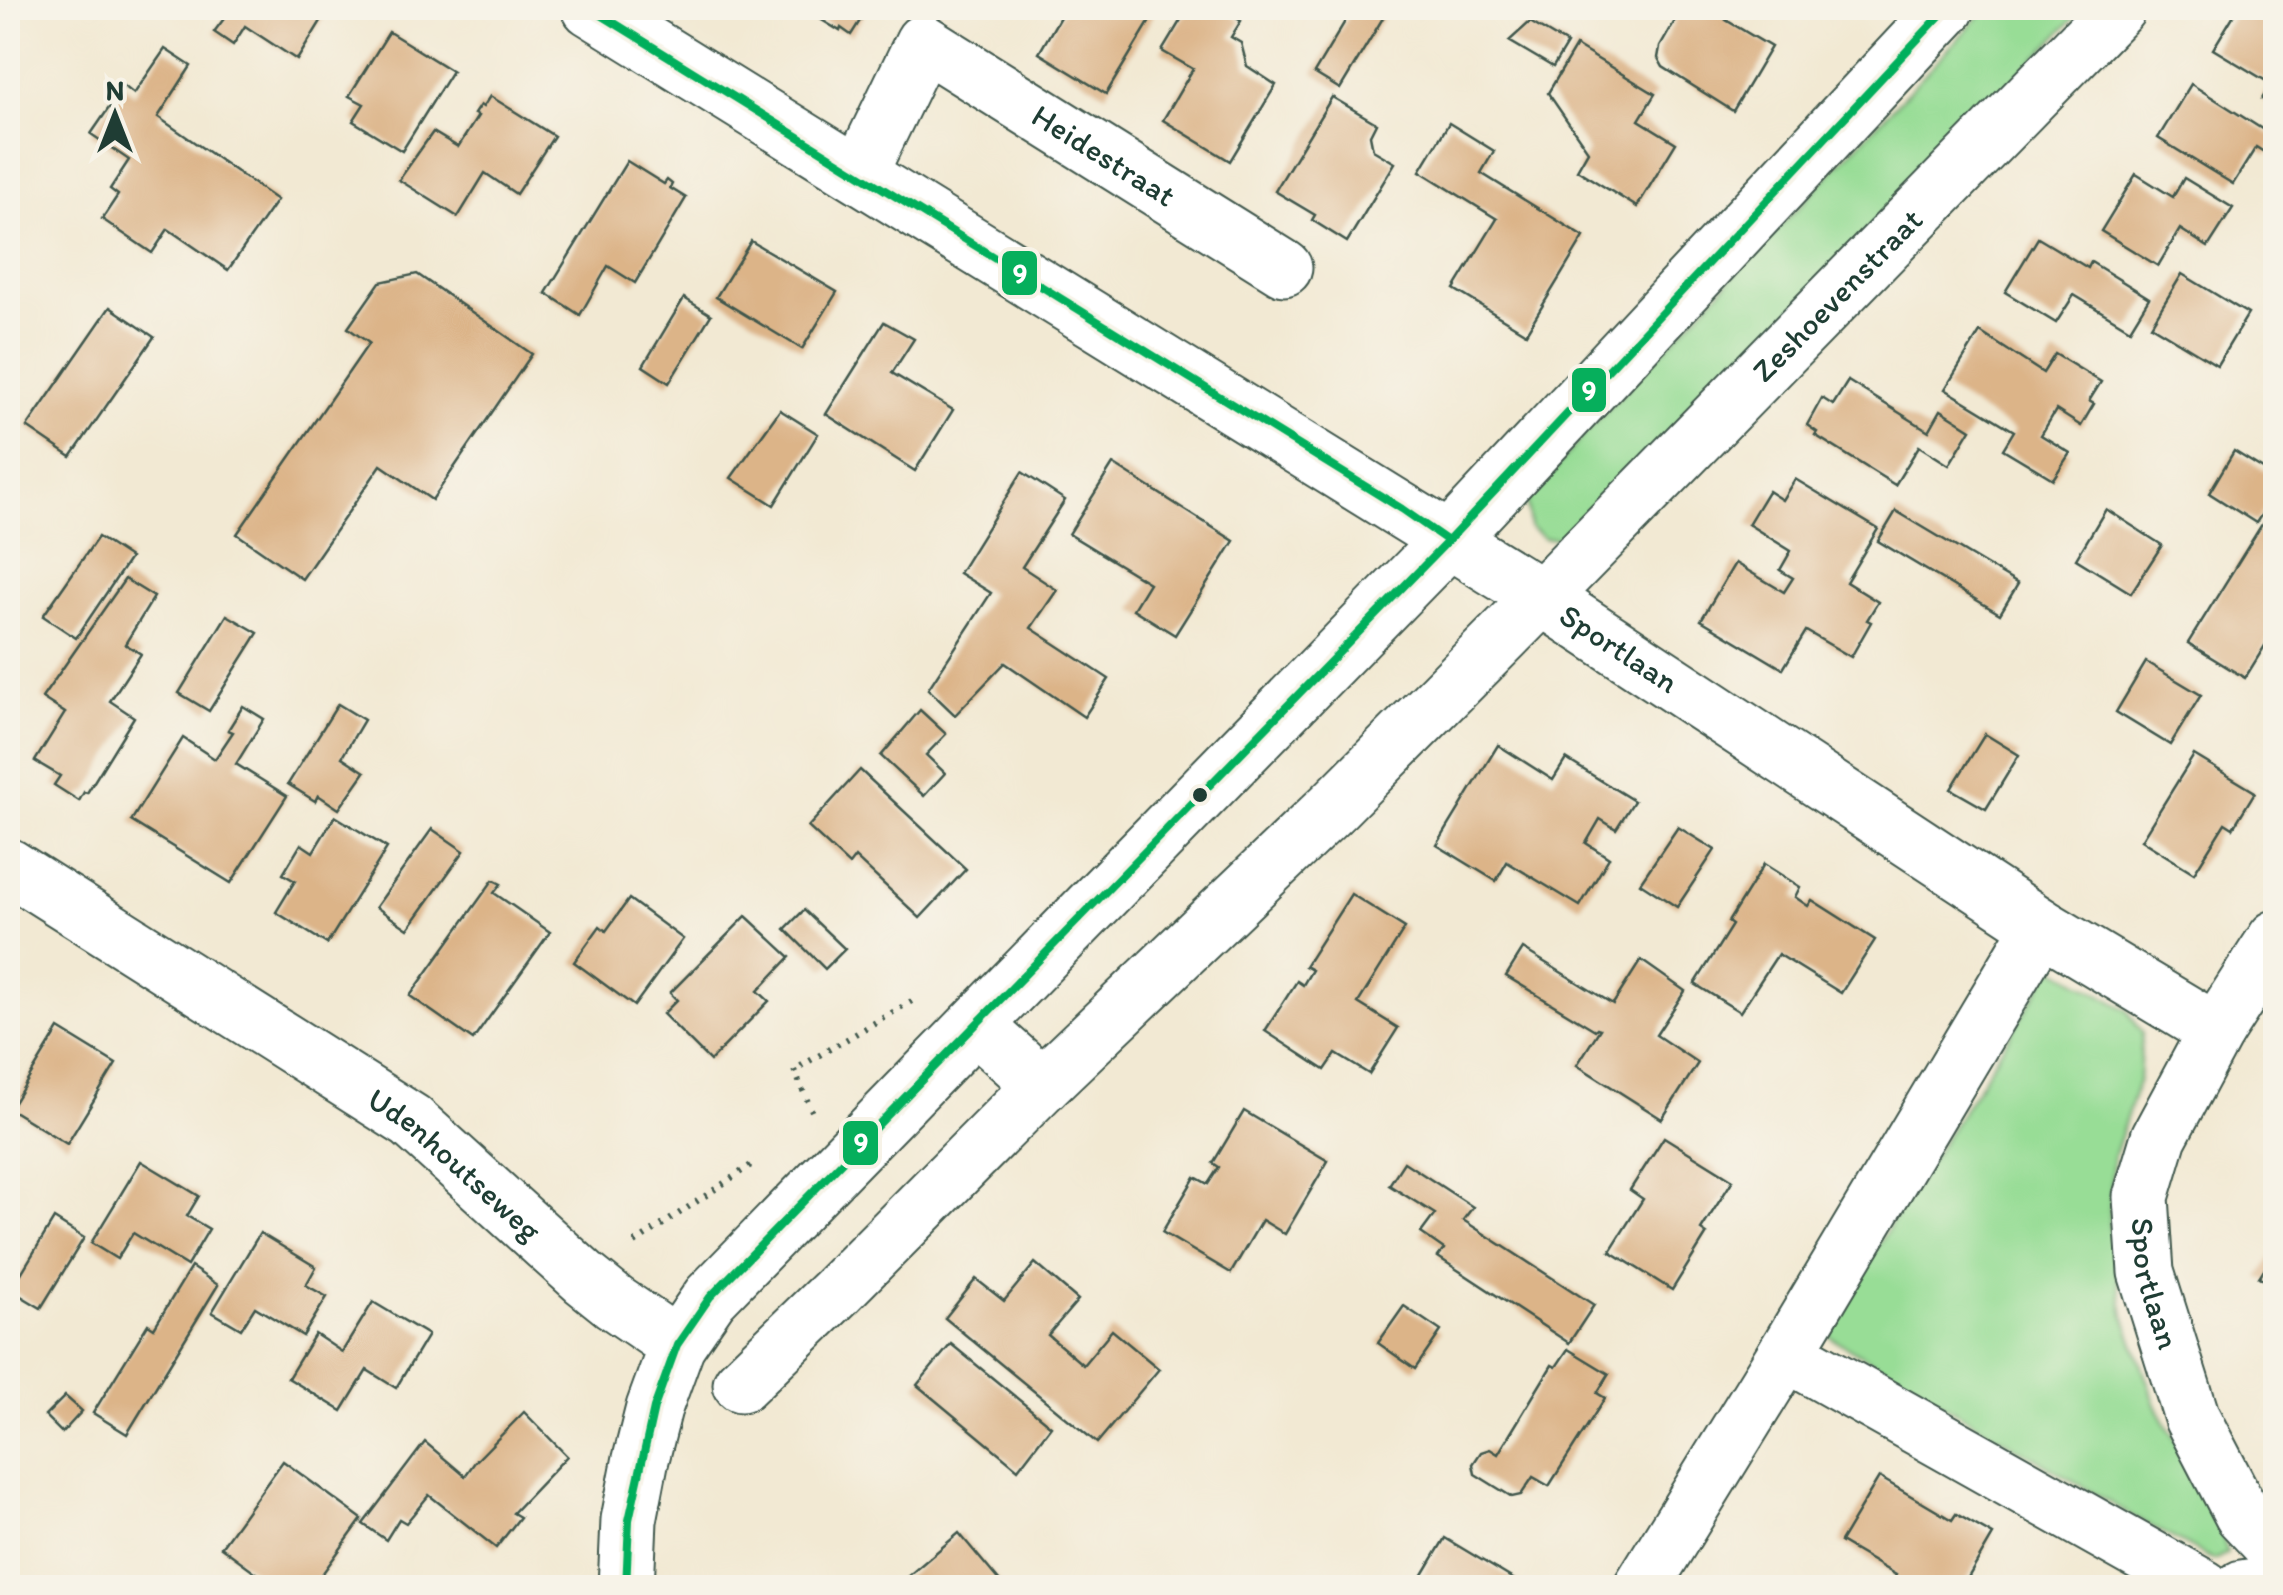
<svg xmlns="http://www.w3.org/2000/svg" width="2283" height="1595" viewBox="0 0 2283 1595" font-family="Itim,sans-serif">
<rect width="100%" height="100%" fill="#f7f3e8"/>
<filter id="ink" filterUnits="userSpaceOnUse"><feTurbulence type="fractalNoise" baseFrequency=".01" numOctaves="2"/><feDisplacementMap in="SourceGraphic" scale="20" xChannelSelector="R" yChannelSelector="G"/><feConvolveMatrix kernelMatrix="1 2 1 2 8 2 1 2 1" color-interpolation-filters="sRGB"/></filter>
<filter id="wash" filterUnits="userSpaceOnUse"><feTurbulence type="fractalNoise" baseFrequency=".0048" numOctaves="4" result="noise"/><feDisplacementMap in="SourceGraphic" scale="40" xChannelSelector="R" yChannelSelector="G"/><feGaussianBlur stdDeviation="2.25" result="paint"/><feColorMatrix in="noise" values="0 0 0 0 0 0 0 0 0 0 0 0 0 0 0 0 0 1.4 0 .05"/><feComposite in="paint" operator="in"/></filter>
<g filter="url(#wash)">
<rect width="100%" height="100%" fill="#f2e9d3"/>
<g fill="#98dd96" stroke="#5c8d65" stroke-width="2.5">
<path d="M1987,8h97l-512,530h-28l-14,-11 -3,-25 64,-75z"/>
<path d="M2053,967l74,43 15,23 -3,46 -26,79 -4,67 15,91 32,89 64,117 7,31 -13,7 -78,-42 -304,-180 -7,-9z"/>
</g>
<g id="blocks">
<g fill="#dcb488">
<path d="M232,8h97l-32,52 -52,-34 -12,19 -19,-13z"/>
<path d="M802,8h66l-17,27 -10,-7 -1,3z"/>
<path d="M1065,8h85l6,3 -50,83 -67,-41z"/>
<path d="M1188,8h32l21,13 -10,16 10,6 6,23 29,19 -46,76 -67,-41 30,-51 -31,-18z"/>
<path d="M1353,8h36l-49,81 -26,-16z"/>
<path d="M1665,8h68l-7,12 45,27 -38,64 -70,-44 -5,-9 2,-11 16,-28z"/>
<path d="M2238,8h34l4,2v98l-14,-9 9,-15 -58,-35z"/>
<path d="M1530,22l37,22 -14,23 -44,-26z"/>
<path d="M389,32l63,39 -50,80 -49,-30 11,-17 -15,-8z"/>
<path d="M1576,46l79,48 -16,26 37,23 -39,64 -60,-37 11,-19 -40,-58z"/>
<path d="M165,49l26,17 -33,51 119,83 -49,70 -60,-41 -16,24 -50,-34 16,-24 -8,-6 19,-29 -38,-26 33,-48 10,8z"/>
<path d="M2191,84l85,54 -9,16 -11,-7 -23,37 -75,-46z"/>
<path d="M490,96l64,40 -38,58 -31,-21 -27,44 -59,-37 34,-48 25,15 20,-31 -4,-2 6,-9 3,2z"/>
<path d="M1332,97l44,26 -6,12 3,15 22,13 -48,79 -35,-22 3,-5 -40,-24z"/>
<path d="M1449,123l45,28 -13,22 103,64 -58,96 -72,-44 43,-70 -77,-48z"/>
<path d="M627,161l37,23 3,-4 5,4 -2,4 16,10 -51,85 -27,-17 -28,49 -34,-22z"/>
<path d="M2136,174l37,23 11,-19 49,30 -25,39 -28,-18 -22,37 -57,-35z"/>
<path d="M2038,238l50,30 3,-6 58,36 -19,31 -56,-34 -18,28 -51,-31z"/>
<path d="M751,241l86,51 -35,57 -86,-52z"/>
<path d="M417,274l115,80 -100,146 -51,-35 -79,114 -65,-45 132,-191 -21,-15 32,-46z"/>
<path d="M2182,274l66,40 -31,51 -66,-40z"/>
<path d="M684,298l27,17 -42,68 -26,-17z"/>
<path d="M110,307l44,30 -83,120 -44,-30z"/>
<path d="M884,322l30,17 -22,34 61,37 -38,61 -89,-57z"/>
<path d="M1980,332l63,41 12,-19 46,28 -12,19 5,3 -13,22 -25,-16 -15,25 29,18 -17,26 -50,-30 11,-18 -69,-42z"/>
<path d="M1848,381l81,50 12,-21 30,19 -22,36 -30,-19 -24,39 -80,-50 2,-3 -10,-7 15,-27 11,7z"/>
<path d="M780,410l38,24 -44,71 -43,-27z"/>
<path d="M2234,451l42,26v15l-20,31 -47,-30z"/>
<path d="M1113,464l121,77 -59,94 -42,-26 16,-26 -80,-49z"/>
<path d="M1022,472l43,28 -43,67 35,23 -26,38 78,51 -25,38 -79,-54 -50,52 -27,-26 63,-96 -32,-20z"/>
<path d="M1795,479l83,50 -32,53 32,20 -11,18 4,2 -20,35 -45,-26 -23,38 -82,-49 34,-57 49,29 9,-14 -13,-8 11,-19 -43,-27 20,-33 14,9z"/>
<path d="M2106,509l56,36 -31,48 -55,-34z"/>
<path d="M1896,511l122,73 -18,30 -122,-73z"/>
<path d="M2264,521l12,8v99l-31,50 -57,-35z"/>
<path d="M98,537l32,21 -54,80 -33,-22z"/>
<path d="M125,579l29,18 -29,47 16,10 -31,47 24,16 -47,76 -3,-1 -5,9 -25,-16 6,-9 -25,-15 30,-48 -23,-15z"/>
<path d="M227,615l31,18 -49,78 -30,-18z"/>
<path d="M2146,662l55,33 -31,50 -54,-33z"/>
<path d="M338,704l26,16 -22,37 23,15 -26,37 -21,-14 -3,6 -27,-17z"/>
<path d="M243,706l21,13 -28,45 51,32 -56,87 -100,-62 52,-83 32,21 18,-27 -5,-2z"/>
<path d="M920,710l26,24 -20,21 19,18 -21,23 -43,-40z"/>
<path d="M1985,734l34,21 -33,54 -35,-20z"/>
<path d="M1498,745l55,35 13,-21 68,42 -18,28 -16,-10 -14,24 23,15 -29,48 -73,-44 -11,19 -59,-36z"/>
<path d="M2194,755l61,37 -22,36 -8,-5 -31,50 -53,-33z"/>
<path d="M860,770l106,99 -46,49 -65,-61 -6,8 -41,-38z"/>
<path d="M335,816l52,32 -60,96 -51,-32 19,-31 -12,-7 18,-30 12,8z"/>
<path d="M1678,827l37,23 -38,57 -37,-24z"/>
<path d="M432,829l32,22 -56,78 -32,-22z"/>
<path d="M1764,864l36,23 -5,10 13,9 4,-6 63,40 -34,53 -63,-39 -38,58 -45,-28 37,-59 -4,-3z"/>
<path d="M493,880l8,4 -7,9 56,39 -77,108 -63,-44z"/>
<path d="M1351,894l54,34 -47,75 40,25 -29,46 -33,-20 -11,16 -60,-39 32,-50 6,4 9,-15 -7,-4z"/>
<path d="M629,899l54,40 -49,67 -60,-44 26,-36 6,5z"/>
<path d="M804,910l41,39 -20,20 -40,-40z"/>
<path d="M746,916l44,41 -32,34 11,10 -59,60 -47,-47 14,-14 -7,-7z"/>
<path d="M1523,949l90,55 28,-44 44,31 -29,44 42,28 -36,56 -85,-54 23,-36 -3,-1 -2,2 -89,-54z"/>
<path d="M59,1029l57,35 -49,80 -57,-35z"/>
<path d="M1244,1111l84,50 -43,73 -23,-14 -31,53 -69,-41 33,-55 13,7 11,-17 -6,-4z"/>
<path d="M1664,1137l69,43 -32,50 6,4 -35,56 -62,-39 33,-52 -13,-9z"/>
<path d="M141,1161l58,35 -12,20 22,13 -22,37 -54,-33 -16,26 -26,-16z"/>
<path d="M1404,1162l69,45 -10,13 131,85 -25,38 -131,-86 6,-8 -23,-16 14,-19 -46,-29z"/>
<path d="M54,1219l30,19 -43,70 -30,-18z"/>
<path d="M260,1233l56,34 -10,18 21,12 -24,39 -48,-29 -14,22 -29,-17z"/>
<path d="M2276,1250v37l-17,-10z"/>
<path d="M1035,1263l43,37 -30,35 35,30 29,-35 47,39 -62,74 -152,-125 31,-39 28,22z"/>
<path d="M191,1267l27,18 -91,149 -34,-21 55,-89 6,4z"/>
<path d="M373,1302l55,33 -32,53 -29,-18 -25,41 -54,-33 27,-44 27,18z"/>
<path d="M1404,1306l37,25 -26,38 -37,-26z"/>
<path d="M951,1344l100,82 -33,43 -101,-84z"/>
<path d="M1568,1349l41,25 -12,19 8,5 -56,88 -16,-9 -12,18 -9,2 -37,-23 -2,-10 8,-12 9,-3 8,5 54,-89 4,2z"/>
<path d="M65,1396l17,15 -20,22 -17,-17z"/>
<path d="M524,1412l43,44 -54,57 7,4 -24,31 -67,-53 -23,28 -7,-4 -13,21 -23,-16 62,-82 40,34 10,-14z"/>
<path d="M283,1461l79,58 -50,69h-35l-56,-41z"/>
<path d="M1879,1477l73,43 4,-6 37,21 -31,53h-73l7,-13 -56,-33z"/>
<path d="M959,1533l46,55h-111z"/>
<path d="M1445,1538l83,50h-113z"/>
</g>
</g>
</g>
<g filter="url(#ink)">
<use href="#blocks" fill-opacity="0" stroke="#3f574c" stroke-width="2.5"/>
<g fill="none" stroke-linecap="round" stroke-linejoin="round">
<g stroke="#3f574c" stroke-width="59">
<g id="minor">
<path id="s1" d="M590,8l951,589 500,329 175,105 -57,106 -18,60 5,75 46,146 50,96 34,36"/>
<path id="s2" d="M859,174l64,-132 361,226"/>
<path id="s3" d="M8,866l403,255 173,157 30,24 63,43"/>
<path d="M2041,926l-255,427 418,235"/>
<path d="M976,1026l66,59"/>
<path d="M2216,1031l60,-93"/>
<path id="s4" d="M741,1384l94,-91 207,-208 292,-279 184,-185 600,-613"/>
<path d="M626,1588l3,-68 11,-57 14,-55 23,-63 33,-48 738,-756 499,-533"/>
<path d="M1641,1588l145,-235"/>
<path d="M2242,1588l34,-5"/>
</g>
</g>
<g stroke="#3f574c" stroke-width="6" stroke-dasharray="2.5 8" stroke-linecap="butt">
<path d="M812,1111l-18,-41 123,-72"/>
<path d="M635,1243l122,-82"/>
</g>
<use href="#minor" stroke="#fff" stroke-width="55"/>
<g stroke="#f7f3e8" stroke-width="15">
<g id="bus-1">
<path d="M590,8l812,501 46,32"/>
<path d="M626,1588l3,-68 25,-112 23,-63 33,-48 738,-756 499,-533"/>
</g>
</g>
<use href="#bus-1" stroke="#06af5c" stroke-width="8"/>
</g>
</g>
<circle fill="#1f3d34" stroke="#f7f3e8" stroke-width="4" cx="1200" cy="795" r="9"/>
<g text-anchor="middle" stroke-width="9" stroke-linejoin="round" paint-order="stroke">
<g font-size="32" fill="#1f3d34" stroke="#f7f3e8">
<text dy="11" stroke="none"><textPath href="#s2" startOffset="360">Heidestraat</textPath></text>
<text dy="11" stroke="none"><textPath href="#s4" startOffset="1545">Zeshoevenstraat</textPath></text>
<text dy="11" stroke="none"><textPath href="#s1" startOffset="1212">Sportlaan</textPath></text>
<text dy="11" stroke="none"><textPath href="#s3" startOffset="538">Udenhoutseweg</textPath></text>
<text dy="11" stroke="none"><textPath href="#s1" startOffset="2192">Sportlaan</textPath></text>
</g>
</g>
<g stroke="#f7f3e8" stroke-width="4">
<rect x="1000" y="249" width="39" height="48" rx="10" fill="#06af5c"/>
<rect x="1570" y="366" width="38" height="48" rx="10" fill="#06af5c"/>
<rect x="841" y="1119" width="39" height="48" rx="10" fill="#06af5c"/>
</g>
<g font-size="28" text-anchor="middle" font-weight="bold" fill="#fff">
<text x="1020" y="283">9</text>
<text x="1589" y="400">9</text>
<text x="861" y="1152">9</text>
</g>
<rect width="2283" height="1595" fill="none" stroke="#f7f3e8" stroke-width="40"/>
<g transform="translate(115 115)" stroke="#f7f3e8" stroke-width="8" paint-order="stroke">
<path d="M0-8L18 38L0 25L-18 38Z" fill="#1f3d34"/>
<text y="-15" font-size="28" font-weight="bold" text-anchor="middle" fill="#1f3d34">N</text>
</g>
</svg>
